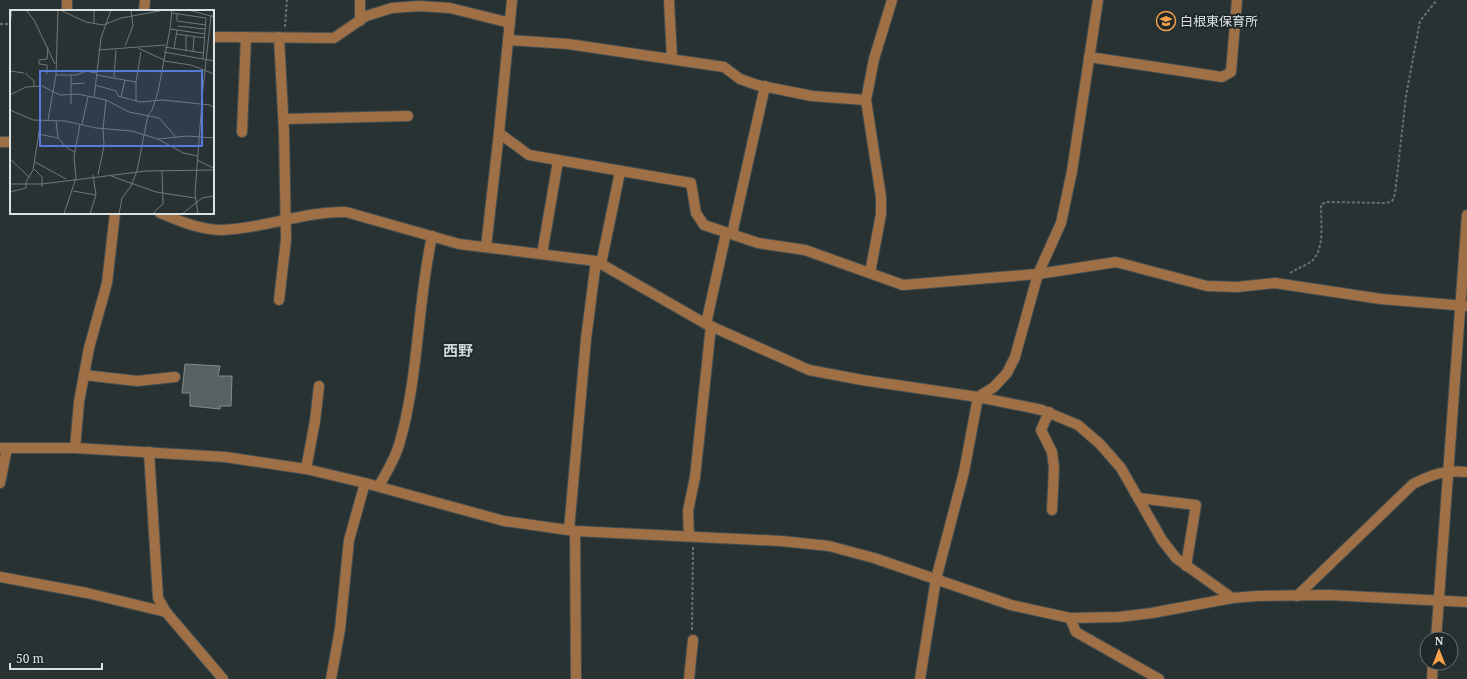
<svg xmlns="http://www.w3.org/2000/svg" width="1467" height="679" viewBox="0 0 1467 679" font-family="'Noto Serif','Noto Sans JP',serif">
<rect width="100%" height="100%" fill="#293233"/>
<path fill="#586161" stroke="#838d8d" d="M185,364l35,2 -2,10h14l-1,30h-11v3l-30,-3v-13h-8z"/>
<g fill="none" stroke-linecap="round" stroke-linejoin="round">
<g stroke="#464e4f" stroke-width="12">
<g id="minor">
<path d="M669,0l3,59"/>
<path d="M67,11v-11"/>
<path d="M144,11l1,-11"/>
<path d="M360,21v-21"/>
<path d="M213,37l121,1 32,-22 26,-8 27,-2 31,2 60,15"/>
<path d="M279,37l5,95 2,108 -7,60"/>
<path d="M508,40l60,4 156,23 16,12 17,6 55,11 54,4"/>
<path d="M1089,57l133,20 9,-5 6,-72"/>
<path d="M284,119l124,-3"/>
<path d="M242,132l4,-95"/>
<path d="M499,133l30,22 162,28 5,30 8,12 54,18 47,7 98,35 135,-11 78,-12 91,24 30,1 38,-4 106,16 86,7"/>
<path d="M0,142h11"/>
<path d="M160,213c19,8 41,17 62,17 42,-1 82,-19 124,-18l113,32 137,17 110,63 103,46 53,10 116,17 64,13 36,15 22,19 21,24 41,72 14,18 56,40"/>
<path d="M732,234l33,-148"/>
<path d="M486,247l13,-114 13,-133"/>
<path d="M542,254l16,-93"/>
<path d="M601,264l19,-92"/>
<path d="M870,273l11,-59v-17l-15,-97 8,-41 18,-59"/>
<path d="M706,324l20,-91"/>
<path d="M84,375l53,6 38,-4"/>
<path d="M1049,412l-8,18 11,22 2,16 -2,42"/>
<path d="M0,448h75l150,9 81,12 59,14 139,38 71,10 206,10 48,5 45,12 137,47 59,13 49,-1 33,-4 80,-15 25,-2 72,-1 138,7"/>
<path d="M75,448l4,-46 10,-54 18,-65 8,-70"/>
<path d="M149,452l9,146 8,14 57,67"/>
<path d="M306,469l9,-48 4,-35"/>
<path d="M0,483l7,-35"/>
<path d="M379,486c7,-13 16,-27 20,-41 20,-68 18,-140 33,-209"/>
<path d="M1138,498l58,7 -10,61"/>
<path d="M569,530l17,-191 10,-78"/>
<path d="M575,531l1,148"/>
<path d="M689,536l-1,-25 7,-34 16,-151"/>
<path d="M0,577l87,16 79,19"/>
<path d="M1297,596l116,-112c20,-10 31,-14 54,-12"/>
<path d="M1070,618l6,14 83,47"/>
<path d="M1436,639l31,-424"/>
<path d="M331,679l9,-50 9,-89 16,-57"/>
<path d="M689,679l4,-39"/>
<path d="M920,679l16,-100 28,-107 14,-75 16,-10 13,-14 8,-16 23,-83 23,-51 11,-52 26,-171"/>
<path d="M1432,679l1,-16"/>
</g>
</g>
<g stroke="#687071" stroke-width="2" stroke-dasharray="3 2" stroke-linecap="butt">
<path d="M0,24h11"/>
<path d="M285,27l2,-27"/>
<path d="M1290,273c6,-4 15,-7 22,-12 13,-12 9,-40 9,-56l5,-3 60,1 6,-2 3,-7 11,-98 14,-75 17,-21"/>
<path d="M692,630l1,-83"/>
</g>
<use href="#minor" stroke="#9f7045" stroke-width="10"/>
</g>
<defs>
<g id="school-ring" transform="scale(1)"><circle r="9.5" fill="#202829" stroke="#f8a14a" stroke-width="1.5"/><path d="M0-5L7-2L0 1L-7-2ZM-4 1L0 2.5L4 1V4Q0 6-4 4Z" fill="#f8a14a"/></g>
</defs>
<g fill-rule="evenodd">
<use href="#school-ring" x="1166" y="21"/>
</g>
<g text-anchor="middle" stroke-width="4" stroke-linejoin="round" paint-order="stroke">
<g font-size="13" fill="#dce2e2" stroke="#202829" text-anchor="start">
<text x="1180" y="26">白根東保育所</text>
</g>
<g font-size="15" font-weight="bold" fill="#ccd7d7" stroke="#202829">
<text x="458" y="356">西野</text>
</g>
</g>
<g transform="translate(10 10)">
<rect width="204" height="204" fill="#293233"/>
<path fill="none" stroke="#717879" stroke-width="1" d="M16,0l8,10 21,44M50,0l26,12 17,3 18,-7 44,-8M84,0v14M162,0l-2,19 35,5M179,0l25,7M162,3l34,5 -3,41M167,4v7l29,4M0,15l2,-15M168,16l27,3M166,24l29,4M115,36l8,-20 -2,-16M155,37l38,6M128,38l26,12M164,39l3,-19M88,40l67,-5M176,41v-15M183,41l1,-14M154,42l50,9M154,51l27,4 23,9M0,61l14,2M15,63l9,8v5M37,64v-9l-8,-1v-4l8,-1 1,-12M46,65h21l9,-4 10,2M61,65v29M86,65l40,7M104,67l2,-27M61,74l14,-1M85,75l21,6 2,5 22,6 23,-2 47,5 4,3M0,85l16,-8 16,-1 18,9 18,-1 28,6 23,12 30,6 17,19M111,87l4,-17M84,88l7,-60 10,-28M126,91v-19l5,-30M0,100l23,10 32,1 31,7 36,3 26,8 29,-3 27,2M38,110l8,-45 2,-65M46,111l2,17 9,10 8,4M72,114l6,-27M93,119l3,-29M28,124l20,4M148,129l25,14 14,3M0,149l19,18M187,150l16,8M25,152l31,17M24,159l8,8v10M88,165l6,-29 -1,-17M101,166l45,16 39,6M0,174h32l104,-13 68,-1M63,181l23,4M0,182l16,-4v-6l7,-12 8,-50M54,204l12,-36 -2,-21 6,-33M80,204l6,-19 -3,-20M109,204l3,-16 9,-12 6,-15 11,-56 4,-5 6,-18 12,-63M142,204l11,-10 -1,-33M172,204l20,-16 12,-2M188,204l-3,-21 8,-105 8,-72 3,-2"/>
<path fill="#567adb" fill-opacity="0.15" stroke="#567adb" stroke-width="2" d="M30,61h162v75h-162z"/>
<rect width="204" height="204" fill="none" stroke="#dce2e2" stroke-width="2"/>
</g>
<g transform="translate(1439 651)"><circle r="19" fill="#202829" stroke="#6b7273"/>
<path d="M0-3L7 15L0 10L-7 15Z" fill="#f8a14a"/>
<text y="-6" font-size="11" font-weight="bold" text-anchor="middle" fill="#dce2e2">N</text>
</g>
<path d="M10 663v6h92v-6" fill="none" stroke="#dce2e2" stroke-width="2"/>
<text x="16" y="663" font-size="12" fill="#dce2e2" stroke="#202829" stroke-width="3" paint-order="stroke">50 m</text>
</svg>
